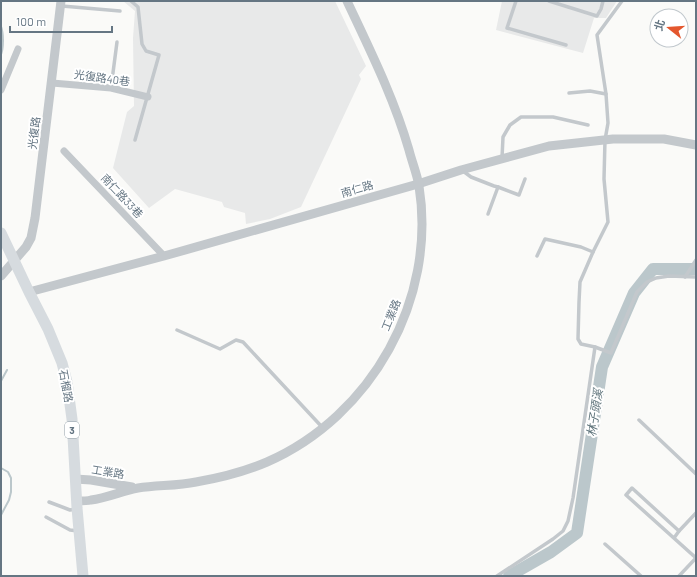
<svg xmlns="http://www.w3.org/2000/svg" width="697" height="577" viewBox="0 0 697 577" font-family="Barlow,'Noto Sans TC',sans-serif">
<rect width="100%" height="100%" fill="#fafaf8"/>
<g fill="#e8e9e9">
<path d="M123,1h212l31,65 -7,9 2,4 -60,128 -31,12 -24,5 -1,-11 -21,-6 -2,-5 -47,-13 -26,19 -36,-40 14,-56 7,-6 -1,-68 2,-27z"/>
<path d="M502,1h115l-11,17h-12l-11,35 -87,-23z"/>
</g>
<path fill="#bbc7cb" d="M1,24c4,7 4,26 0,33z"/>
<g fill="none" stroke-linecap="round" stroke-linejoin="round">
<g stroke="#bbc7cb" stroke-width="2">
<path d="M1,381l6,-11"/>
<path d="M1,468l7,4 3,6v14l-2,8 -8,15"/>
</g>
<path stroke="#bbc7cb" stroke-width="12" d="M509,576l42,-24 26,-19 25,-166 32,-74 19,-24h43"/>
<g stroke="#c3c8cc" stroke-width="3.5">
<path d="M131,1l7,6 4,37 4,7 13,4 -24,85"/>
<path d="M516,1l-9,27 59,17"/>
<path d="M549,1l48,15 4,-7 2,-8"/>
<path d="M622,1l-25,34 9,59 2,29 -3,17 -1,39 4,43 -15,30 -13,30 -1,20 -1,37 3,5 14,3 16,6 26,-61 10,-10 9,-4 13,-2 27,1"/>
<path d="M62,6l58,5"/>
<path d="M111,88l6,-46"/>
<path d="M569,93l21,-2 16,3"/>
<path d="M502,158l1,-21 7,-12 11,-8h32l35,8"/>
<path d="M463,171l8,6 23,9 4,1 21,8 6,-16"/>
<path d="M488,214l10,-27"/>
<path d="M537,256l8,-17 36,8 12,5"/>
<path d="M685,277l11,-17"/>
<path d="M177,330l43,19 16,-9 7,2 79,85"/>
<path d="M639,420l57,54"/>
<path d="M49,502l21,8 6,-1"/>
<path d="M46,517l24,13 8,1"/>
<path d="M679,531l17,-18"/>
<path d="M674,538l5,-7 -47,-43 -6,7 70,63"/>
<path d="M605,544l36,32"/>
<path d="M497,576l56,-37 10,-8 5,-10 5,-23 22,-151"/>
<path d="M679,576l17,-18"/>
</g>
<g stroke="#c3c8cc" stroke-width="7">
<path d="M52,83l59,5 37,9"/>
<path d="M1,90l17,-41"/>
<path d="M64,151l100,105"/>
</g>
<g stroke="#c3c8cc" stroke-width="9">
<path d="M1,276l25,-29 5,-9 4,-20 26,-217"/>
<path d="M29,292l135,-36 254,-72 43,-14 88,-24 64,-7h51l32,6"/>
<path d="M75,479l16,1 41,7"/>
<path d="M77,501c5,0 10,0 14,-1 16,-2 31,-9 47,-12 19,-3 39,-2 58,-6 23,-4 50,-11 71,-20 105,-46 170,-163 152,-276 -2,-12 -7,-24 -10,-36 -15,-52 -39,-100 -62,-149"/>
</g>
<path stroke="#d6dbdf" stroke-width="11" d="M1,233l28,59 19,37 14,34 5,19 5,37 5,89 6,68"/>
</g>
<g text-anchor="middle" stroke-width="4" stroke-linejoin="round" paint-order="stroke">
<rect fill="#fff" stroke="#939fa8" stroke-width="1" x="65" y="422" width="14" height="16" rx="3"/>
<g font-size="10" font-weight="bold" fill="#657683">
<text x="72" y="434">3</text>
</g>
<g font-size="11" fill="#657683" stroke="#fff">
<text transform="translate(102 78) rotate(8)" y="4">光復路40巷</text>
<text transform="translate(34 133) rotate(-83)" y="4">光復路</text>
<text transform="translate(357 189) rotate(-16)" y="4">南仁路</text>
<text transform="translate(122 196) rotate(47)" y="4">南仁路33巷</text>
<text transform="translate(391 315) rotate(-68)" y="4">工業路</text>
<text transform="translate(66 386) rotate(79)" y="4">石榴路</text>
<text transform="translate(108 472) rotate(9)" y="4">工業路</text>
</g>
<g font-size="12" font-style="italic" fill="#60757c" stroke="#fff">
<text transform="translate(595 413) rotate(-81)" y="4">林子頭溪</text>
</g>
</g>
<rect width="697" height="577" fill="none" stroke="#657683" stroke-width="4"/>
<g transform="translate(669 28) rotate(287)"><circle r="19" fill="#ffffff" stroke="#c1c8cd"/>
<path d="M0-3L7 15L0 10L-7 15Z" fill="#e4572e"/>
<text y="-6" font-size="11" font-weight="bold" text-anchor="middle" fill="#657683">北</text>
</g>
<path d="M10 26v6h102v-6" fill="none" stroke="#657683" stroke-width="2"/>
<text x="16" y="26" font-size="12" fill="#657683" stroke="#ffffff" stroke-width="3" paint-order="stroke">100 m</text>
</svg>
